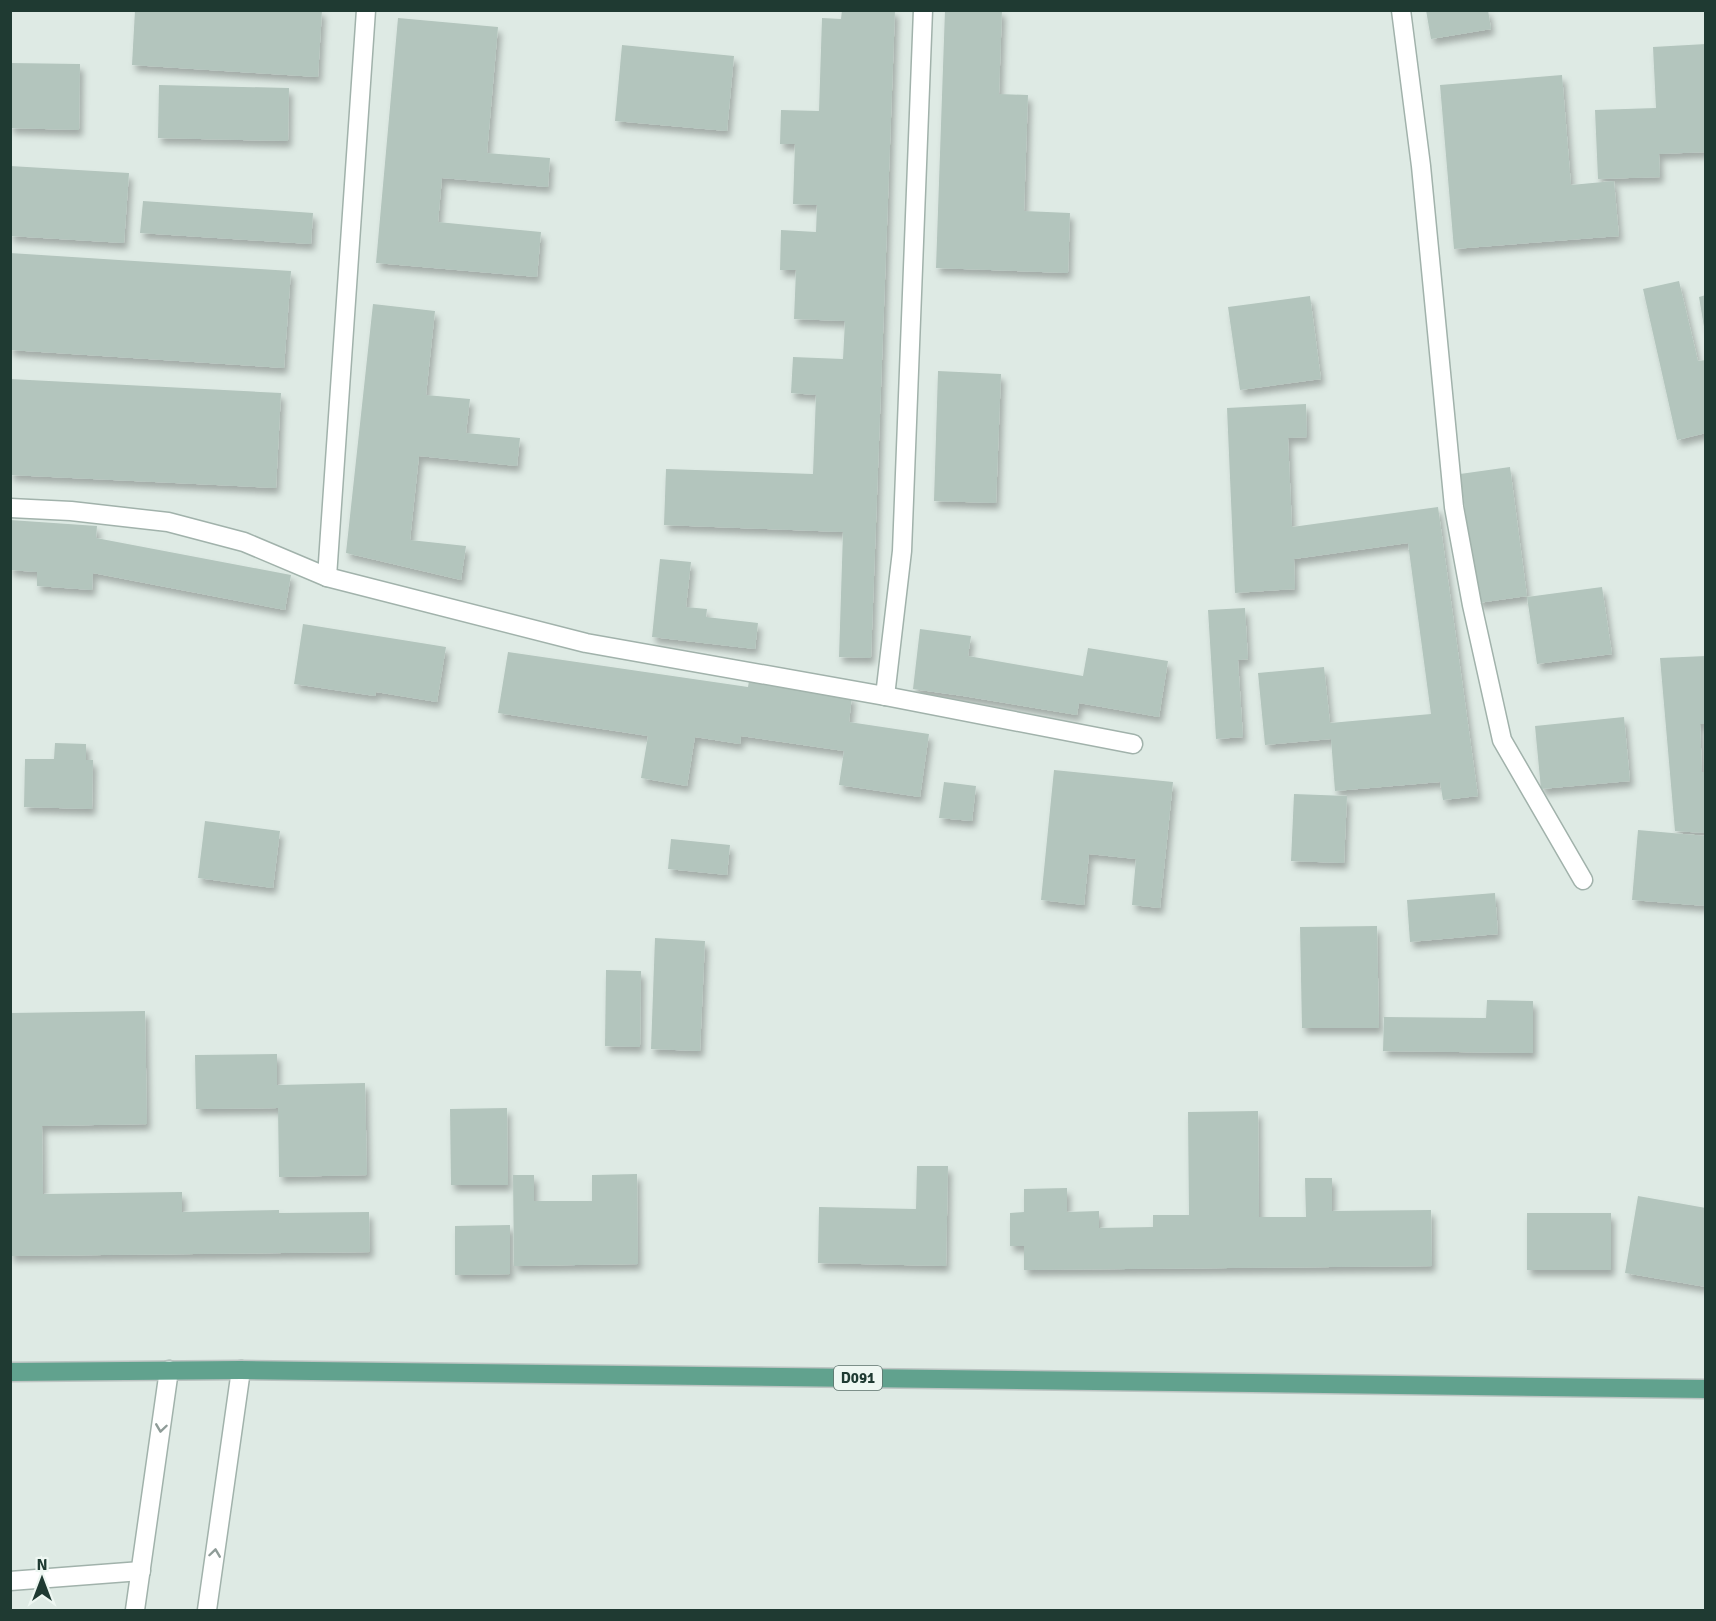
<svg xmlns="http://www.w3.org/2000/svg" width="1716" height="1621" viewBox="0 0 1716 1621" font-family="Signika,sans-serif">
<defs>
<filter id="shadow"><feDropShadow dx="3.5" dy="6" stdDeviation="3" flood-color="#0004"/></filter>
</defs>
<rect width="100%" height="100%" fill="#deeae4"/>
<g fill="#b3c5bd" filter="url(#shadow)">
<path d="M135,10h187l-4,67 -186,-12z"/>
<path d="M842,10h53l-24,648 -32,-1 4,-125 -179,-7 2,-56 147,5 3,-79 -25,-2 2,-36 50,2 2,-38 -51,-2 2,-49h-16l1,-40 35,2 1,-27 -24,-1 2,-60h-15l1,-34 38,1 3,-93 19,1z"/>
<path d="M945,10h57l-3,84 29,1 -4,116 46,2 -2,60 -132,-5z"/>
<path d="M1426,10h62l3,19 -60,10z"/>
<path d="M398,18l100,9 -11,126 63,5 -2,29 -106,-9 -4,44 103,10 -4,45 -161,-14z"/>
<path d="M1706,44v108l-47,2 1,23 -62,2 -3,-69 61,-2 -3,-61z"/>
<path d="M622,45l112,11 -7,75 -112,-10z"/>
<path d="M10,63l70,1 -1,66 -69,-2z"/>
<path d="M1562,75l9,110 43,-4 5,55 -165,13 -14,-164z"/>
<path d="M159,85l130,3 -1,53 -130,-3z"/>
<path d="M10,166l119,7 -5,70 -114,-7z"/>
<path d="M143,201l170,12 -2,31 -171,-11z"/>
<path d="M10,253l281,18 -7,97 -274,-18z"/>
<path d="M1679,281l19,80 8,-1v73l-29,7 -34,-151z"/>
<path d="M1706,295v32h-2l-5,-30z"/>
<path d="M1310,296l11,83 -81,11 -12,-83z"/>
<path d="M373,304l62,7 -9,84 44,4 -4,34 54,5 -3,28 -98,-10 -9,84 56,6 -5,34 -115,-27z"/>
<path d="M938,371l63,3 -5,129 -62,-2z"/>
<path d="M10,379l271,14 -5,95 -266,-13z"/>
<path d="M1306,404l1,33 -19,1 4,89 146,-20 40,289 -35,4 -3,-18 -105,9 -4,-52 -66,6 -7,-72 66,-6 6,56 101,-9 -23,-171 -114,16 1,30 -60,4 -8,-185z"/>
<path d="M1510,467l17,129 -49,7 -18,-129z"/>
<path d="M10,520l87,6 -1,12 195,37 -6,35 -192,-37 -1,17 -55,-4v-14l-27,-2z"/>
<path d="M660,559l31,3 -5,45 21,2 -1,8 52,6 -3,26 -103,-12z"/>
<path d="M1602,587l10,67 -75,10 -10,-67z"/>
<path d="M1245,608l3,51 -10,1 5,77 -27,2 -8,-129z"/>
<path d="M303,624l143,23 -9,55 -61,-10 -1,4 -81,-12z"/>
<path d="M920,629l51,7 -3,20 115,20 5,-28 80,13 -9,56 -80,-14 -2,12 -114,-19 -50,-7z"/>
<path d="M508,652l240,35 1,-6 103,15 -3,26 80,12 -9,63 -81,-12 5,-34 -103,-15 -1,8 -45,-7 -8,49 -46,-8 7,-42 -150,-23z"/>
<path d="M1706,656v68h-6l2,48h4v61l-31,-2 -15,-173z"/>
<path d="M1624,717l6,64 -89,8 -6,-63z"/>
<path d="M55,743l31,1v16h7l-1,49 -68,-2 1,-48h29z"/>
<path d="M1054,770l119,12 -13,126 -28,-3 4,-46 -47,-5 -5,51 -43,-5z"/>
<path d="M944,782l32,4 -4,35 -33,-3z"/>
<path d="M1294,794l53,2 -3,67 -53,-2z"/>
<path d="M205,821l75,10 -7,57 -75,-10z"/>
<path d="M1638,830l68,6v70l-74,-6z"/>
<path d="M671,839l59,6 -3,30 -59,-6z"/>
<path d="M1495,893l3,41 -88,8 -3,-42z"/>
<path d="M1377,926l2,102h-77l-2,-101z"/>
<path d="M655,938l50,3 -5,110 -49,-2z"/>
<path d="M606,970l35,1 -1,76 -35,-1z"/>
<path d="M1487,1000l46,1v52l-150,-2 1,-34 102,1z"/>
<path d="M145,1011l2,113 -105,2 1,68 139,-2v20l97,-2v3l90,-1 1,40 -360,4v-243z"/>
<path d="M277,1054v31l88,-2 2,92 -88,2 -1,-69 -82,1 -1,-54z"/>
<path d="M507,1108l1,77h-57l-1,-76z"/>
<path d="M1258,1111l1,106h47l-1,-39h27v33l99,-1 1,56 -408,4v-24h-14v-33l14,-1v-23l43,-1v24l32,-1v17l54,-1v-12h36l-1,-103z"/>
<path d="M917,1166h31l-2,100 -128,-3 1,-56 97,2z"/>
<path d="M637,1174l1,90 -124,2 -1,-91h21v26h58v-26z"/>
<path d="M1638,1196l68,12v79l-81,-14z"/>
<rect x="1527" y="1213" width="84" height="57"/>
<path d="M510,1225v49l-55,1v-49z"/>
</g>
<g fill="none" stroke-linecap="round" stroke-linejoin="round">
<g stroke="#a1b2ab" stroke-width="21">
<g id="minor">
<path d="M1401,10l20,156 33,341 18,98 30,135 81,140"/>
<path d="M10,508l61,3 97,11 76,20 83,35 259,66 299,53 248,48"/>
<path d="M327,577l39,-567"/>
<path d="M885,696l17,-145 21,-541"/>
<path d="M10,1581l131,-10"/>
</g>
</g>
<g stroke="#a1b2ab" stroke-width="21">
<g id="tertiary">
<path d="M135,1610l34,-240"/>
<path d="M207,1610l34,-240"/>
</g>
</g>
<g stroke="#bcc4c2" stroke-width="21">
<path id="primary" d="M10,1372l231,-2 1465,19"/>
</g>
<use href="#minor" stroke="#fff" stroke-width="18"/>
<use href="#tertiary" stroke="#fff" stroke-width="18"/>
<use href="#primary" stroke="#61a28e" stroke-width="18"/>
</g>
<defs><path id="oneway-chevron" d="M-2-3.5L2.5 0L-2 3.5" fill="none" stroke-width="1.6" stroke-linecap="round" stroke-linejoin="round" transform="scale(1.5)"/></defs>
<g stroke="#8f9c98">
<use href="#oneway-chevron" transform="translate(161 1428) rotate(98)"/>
<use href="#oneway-chevron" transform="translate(215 1553) rotate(-82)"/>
</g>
<g text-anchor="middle" stroke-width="6" stroke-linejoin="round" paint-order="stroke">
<rect fill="#eef7f2" stroke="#5d736c" stroke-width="1.5" x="834" y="1366" width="48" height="24" rx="4.5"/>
<g font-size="15" font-weight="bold" fill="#1f3a32">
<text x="858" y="1383">D091</text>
</g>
</g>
<rect width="1716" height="1621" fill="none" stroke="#1f3a32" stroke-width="24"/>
<g transform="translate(42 1579)" stroke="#eef7f2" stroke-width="4.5" paint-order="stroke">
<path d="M0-4.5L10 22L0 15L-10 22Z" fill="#1f3a32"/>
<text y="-9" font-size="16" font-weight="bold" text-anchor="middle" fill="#1f3a32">N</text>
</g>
</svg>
